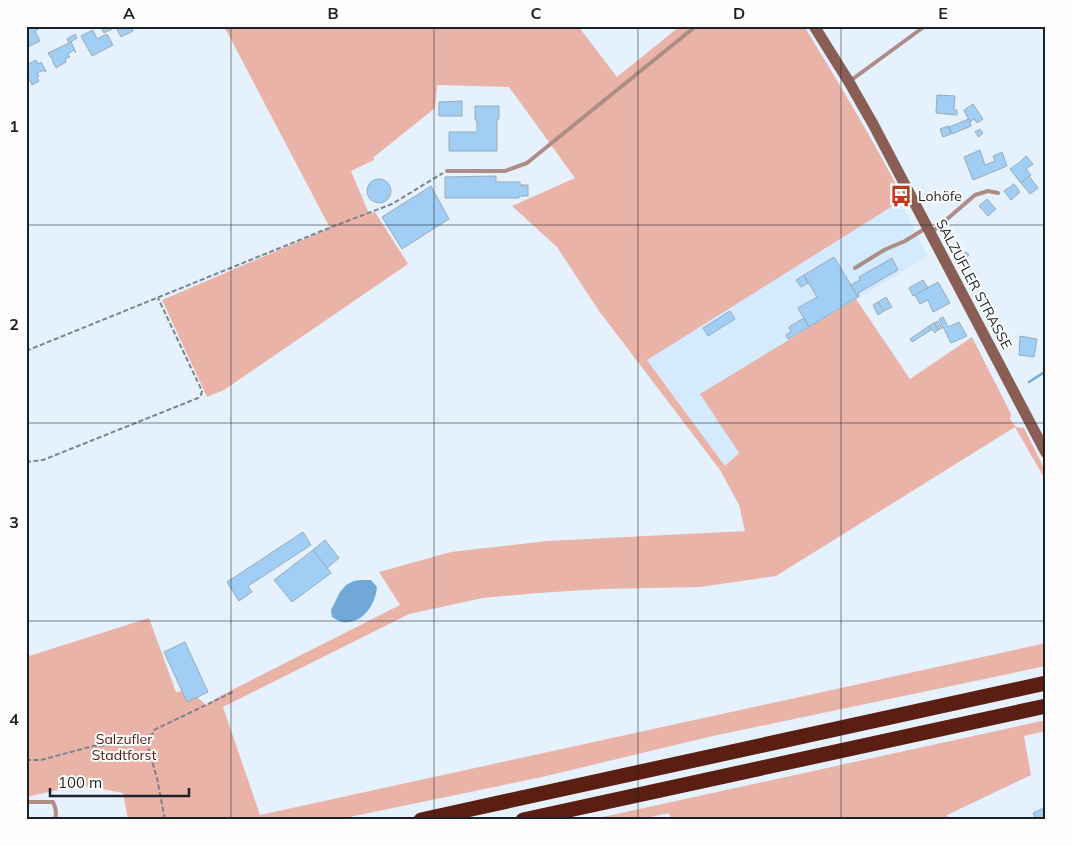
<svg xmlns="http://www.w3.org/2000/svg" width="1072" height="846" viewBox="0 0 1072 846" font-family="Mulish,sans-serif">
<rect width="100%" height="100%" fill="#e5f2fe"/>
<path fill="#d4ebff" d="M900,202l28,54 -227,138 38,59 -14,13 -78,-107z"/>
<g fill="#eab3a8">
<path d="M224,26h354l39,51 63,-51h124c35,57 69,114 100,173l-257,161 78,106 14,-13 -39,-59 156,-95 54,80 62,-42 39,77 -1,5 6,8 8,1 22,44v9l-31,-54 -239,149 -76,11 -99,2 -63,4 -55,5 -74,16 -186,93 37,108 786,-172v23l-333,70 -171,41 -207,43h-207l-5,-27 -42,-8 -55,12v-140l123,-39 27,74 14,-2 16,15 14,-9 180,-91 -21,-33 72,-20 96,-11 198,-10 -6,-26 -19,-35 -121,-159 -42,-64 -45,-41 63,-28 -66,-91 -72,-2 -2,23 -61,49v3l-23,11 18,43 6,-2 33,52 -184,126 -17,7 -45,-97 168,-72z"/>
<path d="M1046,720v11l-22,5 7,39 -84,40 1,5h-276l-3,-7 -32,7h-48z"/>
</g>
<path fill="#70a9d8" d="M361,580h10l6,7c-1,16 -14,38 -34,35 -3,0 -7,-3 -11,-5l-1,-7 9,-18 6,-7 8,-4z"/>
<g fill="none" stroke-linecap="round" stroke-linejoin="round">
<path stroke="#70a9d8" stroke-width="2.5" d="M1029,382l17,-11"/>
</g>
<g fill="#a0cef5" stroke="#9aaab7">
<path d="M26,26h16l1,2 -1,-1 -7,4 5,10 -12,6 -2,-4z"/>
<path d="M100,26h11l1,3 -8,4z"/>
<path d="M115,26h17l1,5 -12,6z"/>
<path d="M93,30l4,9 10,-5 6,11 -21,11 -11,-20z"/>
<path d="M75,34l2,4 -8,5 -2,-4z"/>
<path d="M71,42l5,11 -2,-3 -6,4 2,4 -1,-1 -4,2 1,3 -10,6 -4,-8 1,-1 -1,-2 -1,1 -3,-5z"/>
<path d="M36,60l2,4 3,-2 5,9 -1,1 -1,-2 -7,3 2,3 -2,1 2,4 -7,4 -2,-5 -4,2v-12l2,-1 -2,-4z"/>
<path d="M937,95l18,1 -1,14h3v5l-21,-2z"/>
<path d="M462,101v15h-23v-14z"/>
<path d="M973,104l10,15 -6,4 -3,-4 -4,3 -6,-12z"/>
<path d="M475,106h24v13h-2v32h-48v-19h28v-12h-2z"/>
<path d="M969,119l2,7 -19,8 -3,-7z"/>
<path d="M948,126l3,8 -8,3 -3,-8z"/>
<path d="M980,129l3,4 -4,4 -4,-5z"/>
<path d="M980,150l5,15 10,-4 -2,-5 9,-4 5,14 -34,14 -9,-23z"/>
<path d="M1026,156l7,8 -7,5 5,6 -10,8 -11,-14 10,-7z"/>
<path d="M496,176v6h24v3h8v11h-9v2h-74v-21z"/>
<path d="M1029,176l9,12 -8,6 -9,-11z"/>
<circle cx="379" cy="191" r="12"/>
<path d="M1014,184l6,8 -9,8 -7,-9z"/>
<path d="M431,186l18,33 -47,30 -20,-32z"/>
<path d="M987,199l9,10 -8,7 -9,-10z"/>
<path d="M966,252l3,3 -5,4 -2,-3z"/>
<path d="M834,257l24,40 -49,30 -11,-19 19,-11 -13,-22z"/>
<path d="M892,258l6,12 -40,23 1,3 -1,1 -7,-12 9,-5 -1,-3z"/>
<path d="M804,275l4,8 -7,4 -5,-7z"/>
<path d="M923,280l5,8 -15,8 -4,-8z"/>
<path d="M938,282l12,21 -17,9 -5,-12 -8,4 -5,-9z"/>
<path d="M886,297l6,10 -8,4 -6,-9z"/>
<path d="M878,302l6,9 -6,4 -5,-10z"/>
<path d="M730,311l5,8 -27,17 -5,-8z"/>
<path d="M943,317l5,10 11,-5 8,14 -16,7 -12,-24z"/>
<path d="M804,318l5,9 -21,12 -2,-4 5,-3 -2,-5z"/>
<path d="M938,321l4,7 -4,2 -4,-7z"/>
<path d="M934,323l4,7 -3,3 -6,-7z"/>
<path d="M929,326l2,4 -19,12 -2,-3z"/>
<path d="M1020,336l17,3 -3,18 -15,-2z"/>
<path d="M303,532l8,13 -63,41 4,6 -13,9 -12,-19z"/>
<path d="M325,540l14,18 -12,10 -14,-18z"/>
<path d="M313,550l18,23 -39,29 -18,-22z"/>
<path d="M185,642l23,50 -21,10 -23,-50z"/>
<path d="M1044,808l2,5v7h-10l-3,-7z"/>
</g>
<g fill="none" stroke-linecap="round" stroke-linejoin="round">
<g stroke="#7b848d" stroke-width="2" stroke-dasharray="5 2.5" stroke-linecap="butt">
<path d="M26,351l308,-125 58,-22 51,-31"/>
<path d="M26,462l17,-2 155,-62 3,-3 1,-4 -44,-93"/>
<path d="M148,744l6,-14 79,-38"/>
<path d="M26,760h15l52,-14 54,-2 10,34 8,42"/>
</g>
<g stroke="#ae8d86" stroke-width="4">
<path d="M26,58v2"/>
<path d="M850,81l75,-55"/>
<path d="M447,171h58l22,-8 169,-137"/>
<path d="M932,232l43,-37 13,-4 10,2"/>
<path d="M855,268l29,-18 21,-9 21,-13"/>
<path d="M26,802h27c3,6 4,11 2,18"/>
</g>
<path stroke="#8b5e55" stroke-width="11" d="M814,26l35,56 24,42 173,329"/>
<g stroke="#5a1e13" stroke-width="15">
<path d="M421,820l625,-137"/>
<path d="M523,820l523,-114"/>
</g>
</g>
<path fill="none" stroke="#1b2126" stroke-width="1" stroke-opacity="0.55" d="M231,26v794M434,26v794M638,26v794M841,26v794M26,225h1020M26,423h1020M26,621h1020"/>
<defs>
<g id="bus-bare" transform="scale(1.725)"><path d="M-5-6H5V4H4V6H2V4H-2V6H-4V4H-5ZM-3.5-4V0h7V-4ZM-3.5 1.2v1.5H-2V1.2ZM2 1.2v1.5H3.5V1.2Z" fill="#c33820" stroke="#fdfdfd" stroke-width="2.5" paint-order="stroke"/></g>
</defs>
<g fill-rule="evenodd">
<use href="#bus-bare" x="901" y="196"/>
</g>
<g text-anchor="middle" stroke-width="4" stroke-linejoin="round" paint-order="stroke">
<g font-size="14" fill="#1b2126" stroke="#fdfdfd" text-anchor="start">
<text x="918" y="201">Lohöfe</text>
</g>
<g font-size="14" fill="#1b2126" stroke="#fdfdfd">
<text transform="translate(974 284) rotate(62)" y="5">SALZUFLER STRASSE</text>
</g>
<g font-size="14" fill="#55150a" stroke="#fdfdfd">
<text x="124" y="744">Salzufler<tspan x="124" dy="16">Stadtforst</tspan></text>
</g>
</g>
<rect width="1072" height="846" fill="none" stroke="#fdfdfd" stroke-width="55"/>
<path d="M50 788v8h139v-8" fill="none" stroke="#1b2126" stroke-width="2.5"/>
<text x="58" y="788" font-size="15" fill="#1b2126" stroke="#fdfdfd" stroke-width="4" paint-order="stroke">100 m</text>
<rect x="28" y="28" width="1016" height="790" fill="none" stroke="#1b2126" stroke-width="2"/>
<g font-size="16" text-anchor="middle" font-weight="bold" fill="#1b2126">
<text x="129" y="19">A</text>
<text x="333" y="19">B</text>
<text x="536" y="19">C</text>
<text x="739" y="19">D</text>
<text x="943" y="19">E</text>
<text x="14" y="132">1</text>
<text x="14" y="330">2</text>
<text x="14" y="528">3</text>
<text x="14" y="725">4</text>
</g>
</svg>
